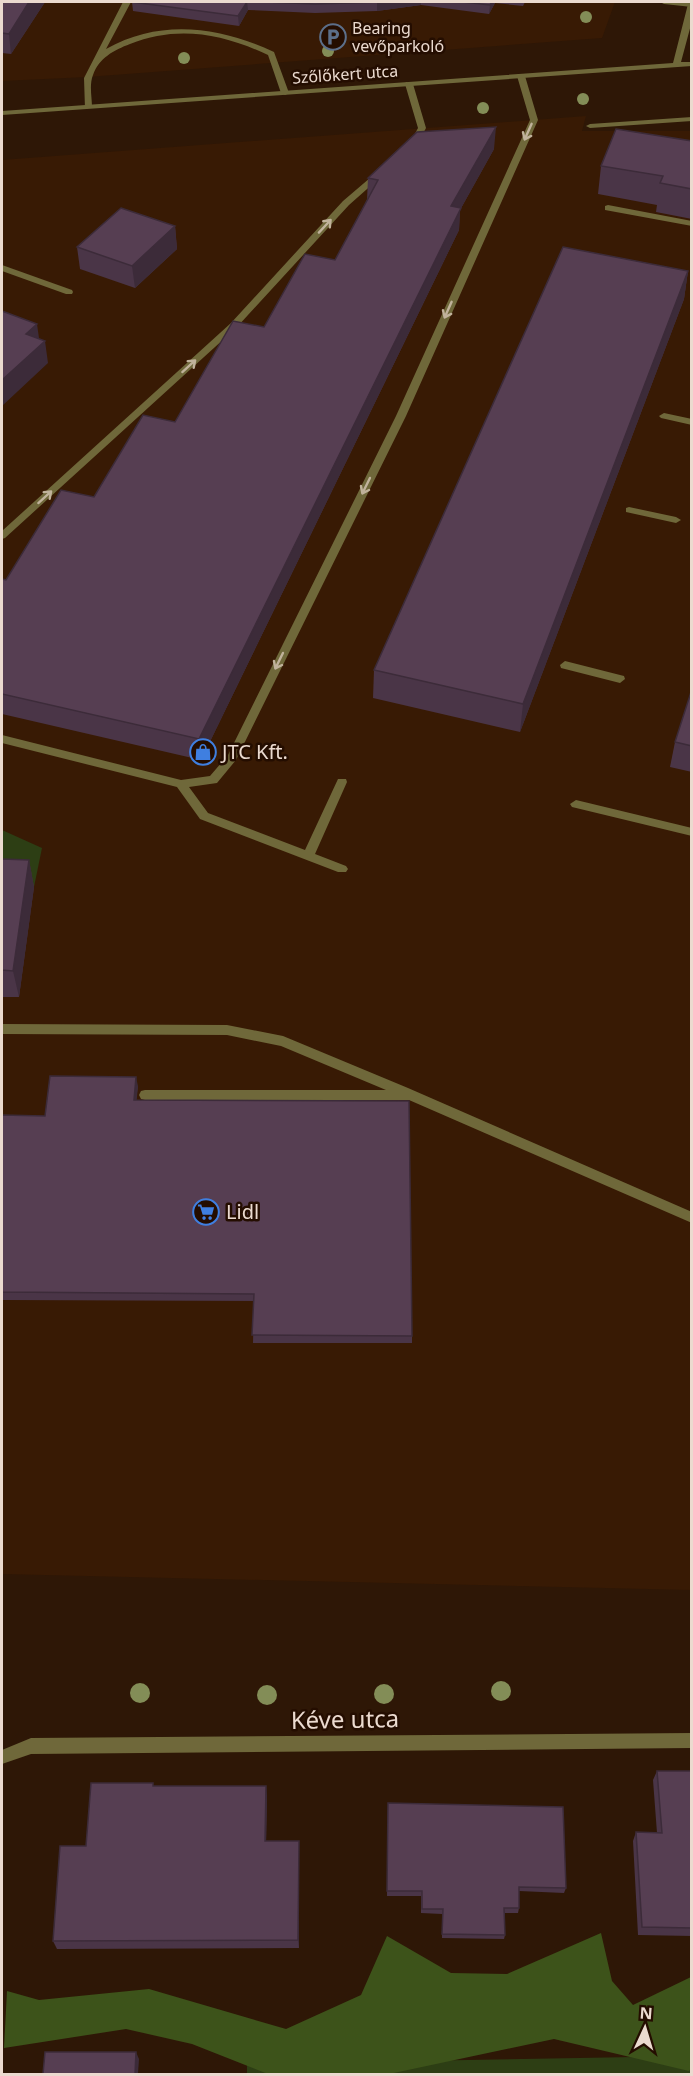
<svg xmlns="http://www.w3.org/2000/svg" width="693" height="2076" viewBox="0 0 693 2076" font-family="'Noto Sans',sans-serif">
<rect width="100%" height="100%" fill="#2e1706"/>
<g fill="#381a04">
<path d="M2,2h613l-13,36 -515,39 -85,4z"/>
<path d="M586,116l-4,15h109v1459l-689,-16v-1414z"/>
</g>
<g fill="#2d3e14">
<path d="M2,830l40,18 -8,39 -32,-1z"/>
<path d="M692,2056l-1,18h-444v-10z"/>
</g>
<path fill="#3d531a" d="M601,1933l11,48 21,24 58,-28 1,90 -3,4 -135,-32 -165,35h-121l-76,-30 -66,-15 -122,19 3,-57 32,9 110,-11 137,40 75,-34 26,-59 64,37 56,1z"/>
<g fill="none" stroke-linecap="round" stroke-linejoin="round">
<g fill="#6f683a" fill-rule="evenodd">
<path d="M123,2h8l-25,47c55,-31 114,-22 168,3l15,41 -4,2 -4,-2 -13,-38c-45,-21 -90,-30 -138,-11 -16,6 -31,14 -37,31 -4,10 -1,22 -1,32l-7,2 -1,-31z"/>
<path d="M660,2l31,1 1,4 -28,-3z"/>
<path d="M518,74l7,2 13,44 -132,296 -170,344 -19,23 -28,4 19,26 97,37 33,-71h8l1,3 -32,72 31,12 2,3 -2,3h-8l-138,-53 -23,-32 -175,-44v-8l179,45 29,-4 18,-21 168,-339 134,-296 -13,-44z"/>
<path d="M406,82l7,2 13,44 -9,17 -4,2 -4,-2 9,-17 -13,-44z"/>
<path d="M692,117v4l-102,7 -4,-2 4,-2z"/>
<path d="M377,172l7,2 -35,31 -112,122 -232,211 -3,1v-8l229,-208 112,-122z"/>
<path d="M608,205l84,16v5l-87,-16v-4z"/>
<path d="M2,265l70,25 1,2 -1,2h-6l-64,-23z"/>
<path d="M664,413l28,6v6l-31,-7 -2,-2z"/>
<path d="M629,507l47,10 5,3 -5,3 -50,-11v-4z"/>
<path d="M565,661l59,15 1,3 -5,4 -59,-15 -1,-3z"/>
<path d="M576,800l116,28v8l-120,-29 -2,-3z"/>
<path d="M2,1024l225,1 56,11 125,52 284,124v11l-283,-123h-264l-4,-1 -2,-4 2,-4 4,-1h241l-105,-44 -54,-11 -225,-1z"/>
</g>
<g fill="#6f683a" fill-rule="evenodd">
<path d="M692,2v19l-11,41h11v4l-690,49v-4l671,-48 15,-59z"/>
<path d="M692,1733v15l-661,6 -29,10v-14l29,-12z"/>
</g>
</g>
<g fill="#838d57">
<circle cx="586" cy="17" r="6"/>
<circle cx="328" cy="51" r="6"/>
<circle cx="184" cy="58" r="6"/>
<circle cx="583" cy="99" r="6"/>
<circle cx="483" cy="108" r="6"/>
<circle cx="501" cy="1691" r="10"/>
<circle cx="140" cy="1693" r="10"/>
<circle cx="384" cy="1694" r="10"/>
<circle cx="267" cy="1695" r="10"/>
</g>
<g fill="#4a3547">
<path d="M2,2h43l-34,52 -9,-1z"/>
<path d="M132,2h393l-2,4 -28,-3 -6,11 -68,-9 -44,6 -62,2 -67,-3 -9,16 -106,-15z"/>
<path d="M692,141v78l-36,-7 1,-7 -59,-11 3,-28z"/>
<path d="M494,149l-34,61 -1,20 -258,530 -199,-46v-135l4,1 169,-158 89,-95 71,-67 32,-60 1,-22z"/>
<path d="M175,226l2,23 -42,39 -55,-19 -3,-22z"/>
<path d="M688,271l-4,28 -164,433 -147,-34 1,-28z"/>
<path d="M692,689v83l-22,-5 5,-25z"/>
<path d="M2,859l27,1 5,27 -15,110h-17z"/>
<path d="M138,1086l-2,14 276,236v7h-159l1,-42 -252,-1v-185l43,1z"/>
<path d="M657,1771h35v165l-54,-1 -5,-94 3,-9 21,1 -4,-53z"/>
<path d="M153,1783v3l114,9 -1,46h33v107l-242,1 -4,-8 33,-95z"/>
<path d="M388,1803l178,85 -2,5 -45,-2v17l-1,5h-13v22l-1,4 -62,-1v-24l-21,-1v-17h-34z"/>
</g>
<g fill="#3c2b39">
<path d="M29,2h16l-34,52 -2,-20z"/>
<path d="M247,2l1,8 -9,16 -1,-10z"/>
<path d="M377,2h44v3l-44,6z"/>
<path d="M492,2h3v1l-6,11 1,-9z"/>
<path d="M496,127l-2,22 -34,61 -1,20 -258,530 -2,-21 252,-533z"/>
<path d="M175,226l2,23 -42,39 -3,-22z"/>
<path d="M688,271l-4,28 -164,433 3,-28z"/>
<path d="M37,324l3,21 5,-4 3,22 -46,43v-26l24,-46z"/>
<path d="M29,860l5,27 -15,110 -6,-26z"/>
<path d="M136,1077l2,9 -2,22 -2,-8z"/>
<path d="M266,1786l1,9 -1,55 -1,-9z"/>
<path d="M299,1841v107l-1,-8z"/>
<path d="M136,2052l3,7 -1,15h-3z"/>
</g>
<g fill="#563e52" stroke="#3c2b39" stroke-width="1.5">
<path d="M2,2h27l-20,32 -7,-1z"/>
<path d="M132,2h115l-9,14z"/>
<path d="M266,2h115l-66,2z"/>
<path d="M463,2h29l-2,3z"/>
<path d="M496,127l-45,79 10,2 -262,531 -197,-45v-115l4,1 55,-90 33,7 49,-82 32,7 58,-101 31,6 41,-73 30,6 43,-80 -10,-2 49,-46z"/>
<path d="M616,129l76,12v48l-32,-6 3,-7 -62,-10z"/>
<path d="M121,208l54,18 -43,40 -55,-19z"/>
<path d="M563,247l125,24 -165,433 -149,-34z"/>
<path d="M2,311l35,13 -11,10 19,7 -43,39z"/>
<path d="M692,689v57l-17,-4z"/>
<path d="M2,859l27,1 -16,111 -11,-1z"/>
<path d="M50,1076l86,1 -2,23 275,1 3,235 -160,-1 2,-41 -252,-2v-177l43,1z"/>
<path d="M657,1771h35v157l-50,-1 -6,-95 26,1z"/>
<path d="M91,1783h62v3h113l-1,55h34l-1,99 -245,1 7,-95h26z"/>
<path d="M388,1803l175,4 3,81 -47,-1v21h-15l1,27 -63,-1 1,-25h-21v-18h-35z"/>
<path d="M45,2052h91l-1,22h-92z"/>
</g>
<defs><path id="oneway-shaft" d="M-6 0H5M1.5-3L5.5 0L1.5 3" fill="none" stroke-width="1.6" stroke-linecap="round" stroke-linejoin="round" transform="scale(1.5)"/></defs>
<g stroke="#c0b29b">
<use href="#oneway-shaft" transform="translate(528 132) rotate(114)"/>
<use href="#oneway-shaft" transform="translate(325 226) rotate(-47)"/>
<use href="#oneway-shaft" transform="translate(448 310) rotate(114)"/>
<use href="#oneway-shaft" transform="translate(189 366) rotate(-42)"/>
<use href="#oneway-shaft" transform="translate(366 486) rotate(116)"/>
<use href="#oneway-shaft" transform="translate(45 497) rotate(-42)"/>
<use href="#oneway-shaft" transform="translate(279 661) rotate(116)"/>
</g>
<defs>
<g id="parking-ring" transform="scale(1.35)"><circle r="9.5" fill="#240d00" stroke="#5c6f8a" stroke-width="1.5"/><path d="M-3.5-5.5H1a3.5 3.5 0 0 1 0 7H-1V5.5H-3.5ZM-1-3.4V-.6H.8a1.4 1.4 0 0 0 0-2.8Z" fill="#5c6f8a"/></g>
<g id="shop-ring" transform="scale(1.35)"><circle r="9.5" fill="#240d00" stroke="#3f7fe0" stroke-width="1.5"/><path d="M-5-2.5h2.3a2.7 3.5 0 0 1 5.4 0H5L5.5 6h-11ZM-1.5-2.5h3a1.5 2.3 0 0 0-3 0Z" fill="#3f7fe0"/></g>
<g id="supermarket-ring" transform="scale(1.35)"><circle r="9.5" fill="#240d00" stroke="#3f7fe0" stroke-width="1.5"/><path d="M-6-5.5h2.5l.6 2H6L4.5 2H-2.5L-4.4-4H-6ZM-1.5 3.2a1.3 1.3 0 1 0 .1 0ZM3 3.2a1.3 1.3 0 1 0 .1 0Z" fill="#3f7fe0"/></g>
</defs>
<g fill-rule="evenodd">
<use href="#parking-ring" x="333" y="37"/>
<use href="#shop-ring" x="203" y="752"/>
<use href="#supermarket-ring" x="206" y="1212"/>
</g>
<g text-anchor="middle" stroke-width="5" stroke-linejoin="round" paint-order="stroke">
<g font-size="16" fill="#ebdacf" stroke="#240d00" text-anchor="start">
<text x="352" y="34">Bearing<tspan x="352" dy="18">vevőparkoló</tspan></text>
</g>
<g font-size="16" fill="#ebdacf" stroke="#240d00">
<text transform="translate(345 74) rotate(-4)" y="6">Szőlőkert utca</text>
</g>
<g font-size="20" fill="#ebdacf" stroke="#240d00" text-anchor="start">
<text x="222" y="759">JTC Kft.</text>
<text x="226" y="1219">Lidl</text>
</g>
<g font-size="24" fill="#ebdacf" stroke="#240d00">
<text transform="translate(345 1720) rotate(-1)" y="8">Kéve utca</text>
</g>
</g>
<rect width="693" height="2076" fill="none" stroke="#ebdacf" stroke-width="6"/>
<g transform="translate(645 2028) rotate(4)" stroke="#240d00" stroke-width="4.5" paint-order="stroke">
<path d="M0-4.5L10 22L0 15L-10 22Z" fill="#ebdacf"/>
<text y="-9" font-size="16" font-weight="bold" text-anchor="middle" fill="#ebdacf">N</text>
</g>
</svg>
